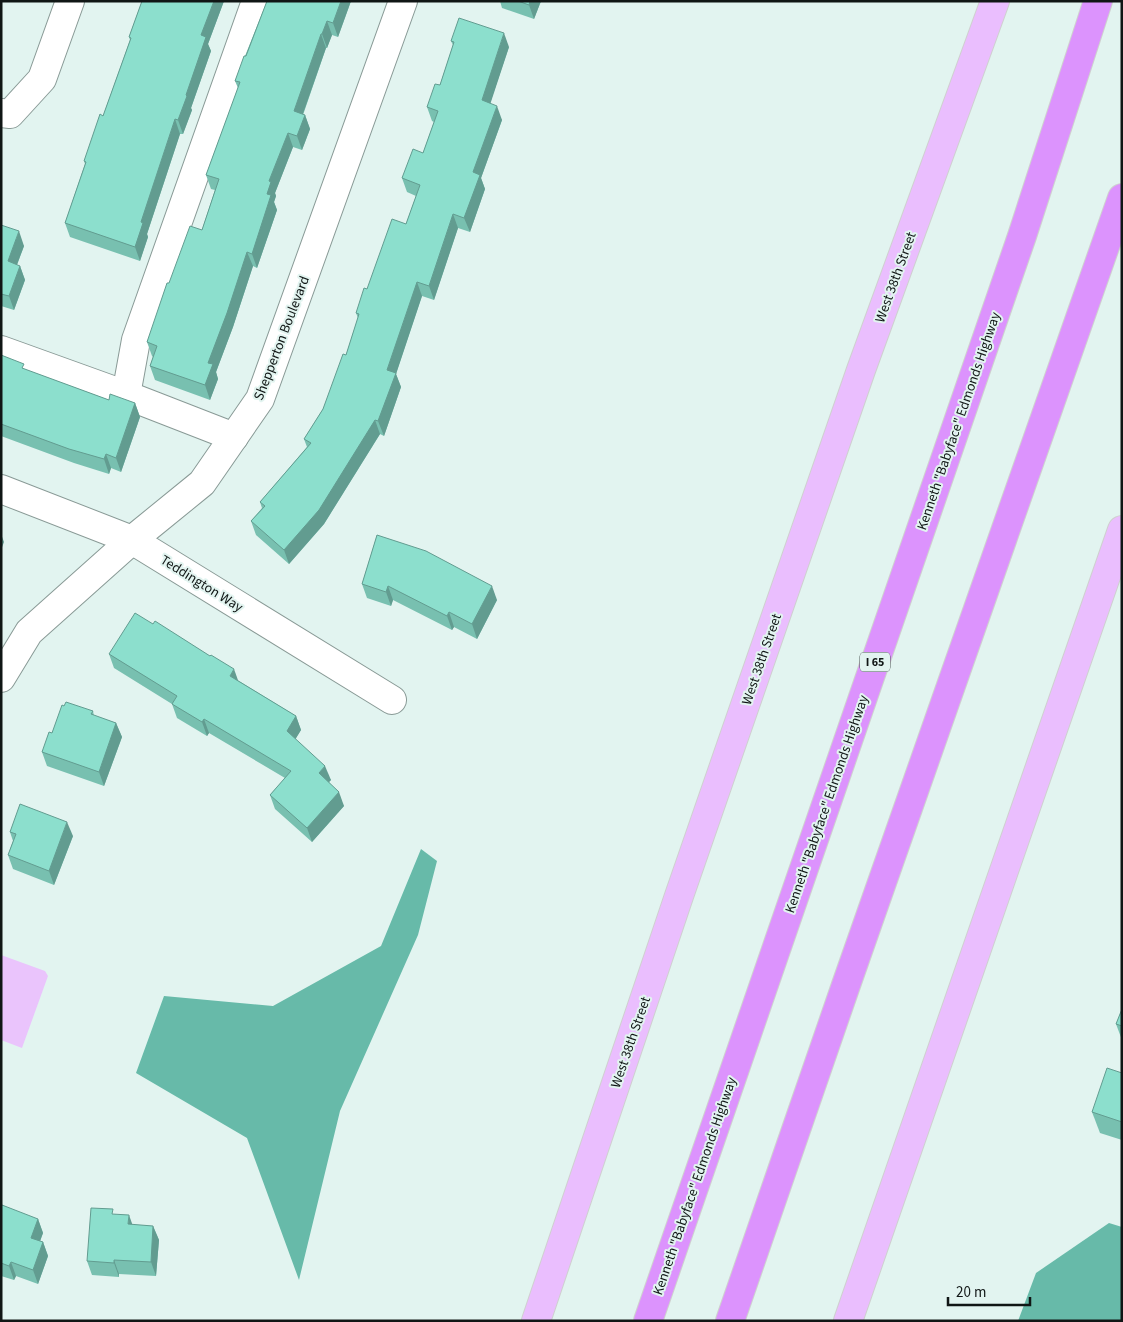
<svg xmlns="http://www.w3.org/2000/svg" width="1123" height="1322" viewBox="0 0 1123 1322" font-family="'Source Sans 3',sans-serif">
<rect width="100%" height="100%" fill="#e2f4f0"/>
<path fill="#eac4fc" d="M1,955l44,16 3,5 -26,72 -21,-8z"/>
<g fill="#67baa9">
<path d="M421,849l16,12 -19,74 -78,176 -41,169 -52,-142 -111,-65 28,-77 109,10 108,-60z"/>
<path d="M1109,1223l13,4v94h-104l18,-48z"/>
</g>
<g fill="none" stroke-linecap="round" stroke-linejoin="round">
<g stroke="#899a96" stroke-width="30">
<g id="minor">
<path d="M1,113l9,1 32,-35 28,-78"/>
<path d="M1,350l125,45"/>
<path d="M234,437l-108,-42 10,-55 120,-339"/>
<path d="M1,489l131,51 260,160"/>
<path d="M1,678l28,-46 103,-92 70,-57 58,-84 143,-398"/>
</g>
</g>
<g stroke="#cfd0d0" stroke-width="30">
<g id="major">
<path d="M536,1321l143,-425 182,-526 134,-369"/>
<path d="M848,1321l274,-791"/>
</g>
</g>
<g stroke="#cfd0d0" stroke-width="30">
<g id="highway">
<path d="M648,1321l374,-1085 76,-235"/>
<path d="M730,1321l116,-336 276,-787"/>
</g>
</g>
<use href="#minor" stroke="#fff" stroke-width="28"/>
<use href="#major" stroke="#eabefe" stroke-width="28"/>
<use href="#highway" stroke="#dc93fd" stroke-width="28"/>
</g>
<g fill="#78c0b0">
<path d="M142,1h82l-16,43 3,7 -20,57 1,2 -9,24h-3l-33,100 1,3 -8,24 -70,-24 -5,-14 20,-59 -1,-3 19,-45 27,-76 -1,-3z"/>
<path d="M267,1h84l-13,36 -6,-2 -5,13h-1l-23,67h2l5,14 -8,21 -9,-3 -18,46 1,3 -2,6 3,8 -20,58 -4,-2 -20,61 -17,45 2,7 -8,21 -55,-20 -5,-14 3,-9 -1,-1 -5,-14 22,-59 33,-53 13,-40 -4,-1 -5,-14 32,-87 -3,-7z"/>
<path d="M500,1h41l-7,18 -32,-11z"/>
<path d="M451,41l58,6 -19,56 12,17 -21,58 4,11 -15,43 -12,-4 -24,72 -12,-4 -26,78 5,13 -17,49 -4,-2 -56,90 -35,40 -33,-29 -5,-14 11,-13 -2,-6 47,-55 -3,-8 19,-30 23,-54 12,-37 -2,-5 11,-24 39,-65 10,-28 -9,-4 -5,-14 21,-25 11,-31 -2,-1 -5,-14 13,-22 13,-40z"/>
<path d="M1,225l23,21 -7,19 3,1 5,14 -11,30 -13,-4z"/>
<path d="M1,355l25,15 83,30 26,3 5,14 -19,55 -10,-4 -2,6 -35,-11 -73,-27z"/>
<path d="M377,535l120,65 -20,39 -23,-12 -2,3 -59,-30 -2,6 -24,-8 -5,-14z"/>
<path d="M109,654l130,27 57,35 5,14 -6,9 36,41 -2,2 15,24 -32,36 -37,-33 -5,-14 15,-17 -76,-45 -2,3 -30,-18 -5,-14 -58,-36z"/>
<path d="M64,706l29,5 1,5 22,7 6,14 -18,49 -57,-20 -5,-14 10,-19z"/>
<path d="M10,832l63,4 -19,49 -41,-16 -5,-14 5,-14z"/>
<path d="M1122,1009v31l-6,-16z"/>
<path d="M1122,1073v67l-22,-7 -8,-21z"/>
<path d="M1,1208l37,11 5,14 -3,8 3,1 5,14 -10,28 -22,-8 -2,4 -13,-4z"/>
<path d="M115,1214l17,11 21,1 6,14 -3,36 -37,-2v3l-27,-2 -5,-14z"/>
</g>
<g fill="#629c90">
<path d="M214,1h10l-16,43 3,7 -20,57 1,2 -9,24 -5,-14 8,-25 15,-60z"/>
<path d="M341,1h10l-13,36 -5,-14z"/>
<path d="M530,1h11l-7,18 -5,-14z"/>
<path d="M327,21l5,14 -5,13 -5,-14z"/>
<path d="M504,33l5,14 -22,67 -5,-14z"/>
<path d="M321,34l5,14 -27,77 -5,-14z"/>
<path d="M497,106l5,14 -21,58 4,11 -15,43 -6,-14 9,-46z"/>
<path d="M305,115l5,14 -8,21 -5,-14z"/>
<path d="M175,119l5,15 -33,100 1,3 -8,24 -5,-14 6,-25z"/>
<path d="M288,133l5,14 -18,46 1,3 -2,6 3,8 -20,58 -5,-14 17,-73z"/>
<path d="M453,214l5,14 -24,72 -5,-14z"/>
<path d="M19,231l5,15 -11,29 -5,-14z"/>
<path d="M247,252l6,14 -20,61 -17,45 2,7 -8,21 -5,-15 3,-22z"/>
<path d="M20,266l5,14 -11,30 -5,-14z"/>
<path d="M417,282l5,14 -26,78 5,13 -17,49 -6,-15 9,-51z"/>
<path d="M135,403l5,14 -19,55 -5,-14z"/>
<path d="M375,420l5,14 -56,90 -35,40 -5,-14z"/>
<path d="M106,454l5,14 -2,6 -5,-15z"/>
<path d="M1,531v3l3,8 -3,8z"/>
<path d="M388,586l5,14 -2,6 -5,-14z"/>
<path d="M492,586l5,14 -20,39 -5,-15z"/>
<path d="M449,612l5,15 -2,3 -5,-14z"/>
<path d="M234,669l5,14 -9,-7z"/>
<path d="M296,716l5,14 -9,15 -5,-14z"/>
<path d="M204,719l5,14 -2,3 -5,-14z"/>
<path d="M116,723l6,14 -18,49 -5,-14z"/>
<path d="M325,766l6,14 -7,7 -5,-14z"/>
<path d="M339,792l5,14 -32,36 -5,-14z"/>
<path d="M67,822l6,14 -19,49 -5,-14z"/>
<path d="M129,1215l5,14 -6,-5z"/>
<path d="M38,1219l5,14 -7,19 -5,-14z"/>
<path d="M153,1226l6,14 -3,36 -5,-14z"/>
<path d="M43,1242l5,14 -10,28 -5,-14z"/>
<path d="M114,1260l5,14v3l-5,-14z"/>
<path d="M11,1262l5,14 -2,4 -5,-14z"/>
</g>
<g fill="#8cdfcd" stroke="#629c90">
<path d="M142,1h72l-13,34 5,2 -20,58 1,1 -9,24 -3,-1 -34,103 2,1 -8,24 -70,-24 21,-61 -2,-1 16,-47 3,2 28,-78 -2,-1z"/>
<path d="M267,1h74l-8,22 -6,-2 -5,13h-1l-27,77 11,4 -8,21 -9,-3 -19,48 2,1 -4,12 4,1 -19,59 -5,-2 -20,61 -19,50 5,1 -8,21 -55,-19 7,-20 -10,-4 20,-59h2l21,-57 12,4 17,-51 -13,-4 34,-93 -5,-1 9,-25h2z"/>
<path d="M518,1h12l-1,4z"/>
<path d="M459,18l45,15 -22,67 15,6 -24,66 7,3 -16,43 -11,-4 -24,72 -12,-4 -30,88 9,3 -18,48 -3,-1 -56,90 -35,40 -33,-29 14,-15 -5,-4 51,-59 -7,-4 19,-30 20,-55 3,1 13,-41 -3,-1 8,-25 3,1 25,-70 14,5 14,-39 -18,-7 11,-29 10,4 15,-42 -11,-4 8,-23 5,1 14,-43 -3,-1z"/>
<path d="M1,225l18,6 -11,30 12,5 -11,30 -8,-2z"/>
<path d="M1,355l23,9 -2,4 87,32 1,-6 25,9 -19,55 -10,-4 -2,5 -35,-10 -68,-25z"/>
<path d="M377,535l49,16 66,35 -20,38 -23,-12 -2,4 -59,-30 -2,6 -24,-8z"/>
<path d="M135,613l18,11 2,-3 55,35 1,-1 23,14 -4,7 66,40 -9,15 38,35 -6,7 20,19 -32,36 -37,-33 21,-24 -87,-52 -2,3 -30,-18 5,-8 -68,-42z"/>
<path d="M66,702l27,9 -2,3 25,9 -17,49 -57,-20 7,-20 3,1 10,-28 2,1z"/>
<path d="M20,804l47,18 -18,49 -41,-16 8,-21 -6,-2z"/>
<path d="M1122,1009v17l-6,-2z"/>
<path d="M1107,1068l15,5v49l-30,-10z"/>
<path d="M2,1205l36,14 -7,19 12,4 -10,28 -22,-8 -2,4 -8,-3v-55z"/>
<path d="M91,1208l22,1 -1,5 17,1 -1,9 25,2 -2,36 -37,-2v3l-27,-2z"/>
</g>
<g text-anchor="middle" stroke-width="4" stroke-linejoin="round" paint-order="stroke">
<rect fill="#e2f4f0" stroke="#4f5957" stroke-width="1" x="860" y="652.5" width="30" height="19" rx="4"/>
<g font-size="12" font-weight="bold" fill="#101615">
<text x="875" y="666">I 65</text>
</g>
<g font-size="14" fill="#101615" stroke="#e2f4f0">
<text transform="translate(895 277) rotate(-70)" y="5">West 38th Street</text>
<text transform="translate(281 338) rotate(-69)" y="5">Shepperton Boulevard</text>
<text transform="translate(958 421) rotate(-71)" y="5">Kenneth "Babyface" Edmonds Highway</text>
<text transform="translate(202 583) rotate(32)" y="5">Teddington Way</text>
<text transform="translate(761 659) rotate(-71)" y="5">West 38th Street</text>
<text transform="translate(826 804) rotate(-71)" y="5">Kenneth "Babyface" Edmonds Highway</text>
<text transform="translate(630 1042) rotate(-71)" y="5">West 38th Street</text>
<text transform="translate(694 1186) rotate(-71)" y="5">Kenneth "Babyface" Edmonds Highway</text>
</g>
</g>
<rect width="1123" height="1322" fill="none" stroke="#101615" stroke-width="5"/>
<path d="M948 1297v8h82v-8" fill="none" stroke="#101615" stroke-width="2.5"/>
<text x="956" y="1297" font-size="15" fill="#101615" stroke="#e2f4f0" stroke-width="4" paint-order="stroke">20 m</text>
</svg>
